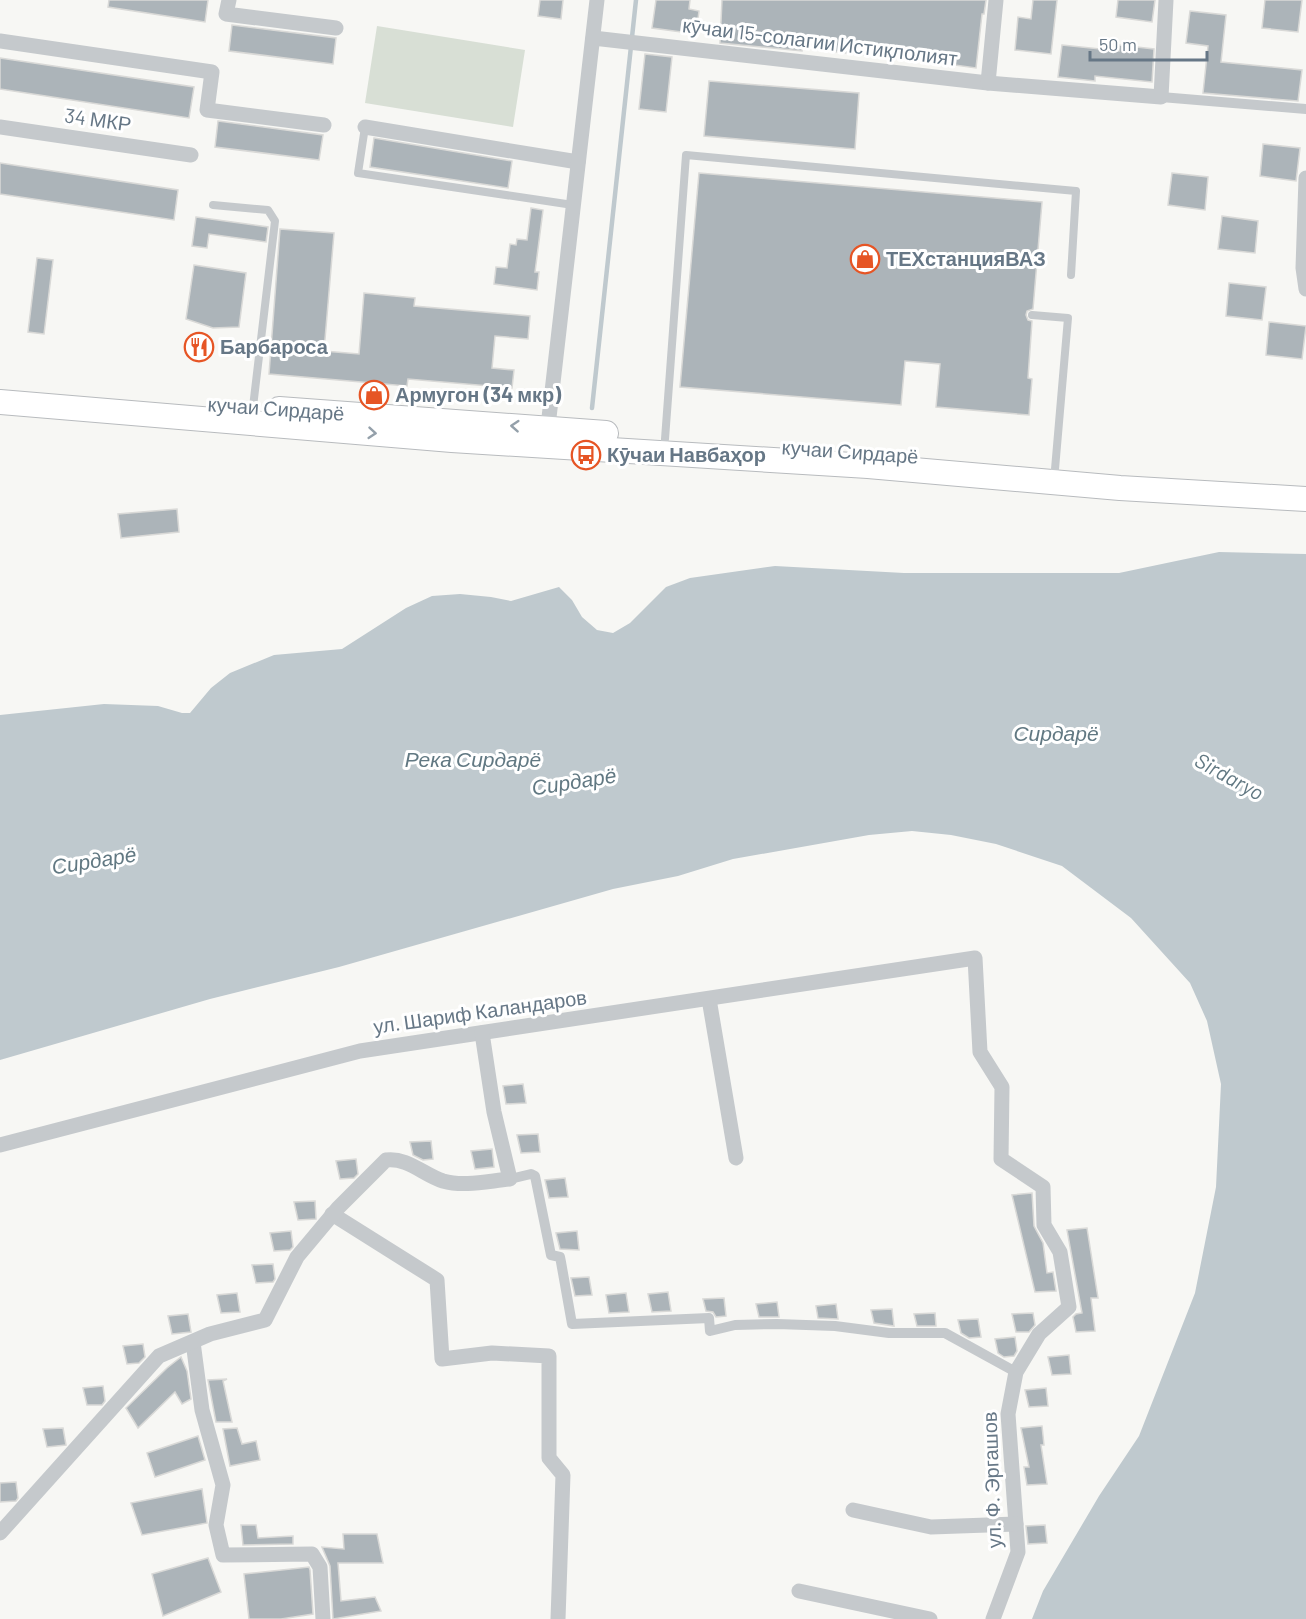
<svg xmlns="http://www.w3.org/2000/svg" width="1306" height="1619" viewBox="0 0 1306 1619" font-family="Barlow,sans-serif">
<rect width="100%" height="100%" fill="#f7f7f4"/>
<path fill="#d8dfd5" d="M377,26l148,24 -12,77 -148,-24z"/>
<path fill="#bfc9ce" d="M1219,552l87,2v1065h-274l11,-28 56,-95 40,-60 56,-143 21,-106 5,-103 -14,-63 -17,-38 -59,-65 -69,-52 -66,-22 -45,-9 -39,-4 -43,4 -136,24 -55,17 -65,13 -274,78 -129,32 -210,61v-345l104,-11 54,2 24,7h8l21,-25 19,-15 44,-18 68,-6 64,-41 26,-12 28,-2 31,3 20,4 48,-14 13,13 10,17 15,13 16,3 17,-10 36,-36 24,-9 85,-12 129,7h215z"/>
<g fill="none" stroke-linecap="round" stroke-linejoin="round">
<path stroke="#bfc9ce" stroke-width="4.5" d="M592,408l44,-408"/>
</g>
<g fill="#acb4b9" stroke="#d9d9d7" stroke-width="1.5">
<path d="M109,0h99l-3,22 -97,-15z"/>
<path d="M540,0h23l-2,19 -23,-3z"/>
<path d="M656,0h34l-1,9 10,2 -3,23 -44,-6z"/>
<path d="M722,0h264l-2,14h-2l-6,54 -78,-11v2l-96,-11v3l-82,-8z"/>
<path d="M1033,0h24l-6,54 -36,-4 3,-33 13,2z"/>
<path d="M1118,0h37l-3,22 -36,-5z"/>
<path d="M1265,0h37l-4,32 -36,-4z"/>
<path d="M1190,11l36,4 -5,47 81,8 -4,31 -95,-8 5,-47 -22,-3z"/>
<path d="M232,25l104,13 -3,26 -104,-13z"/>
<path d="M1062,45l57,6v-6l35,4 -2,33 -57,-6v5l-37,-4z"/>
<path d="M645,54l27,3 -6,55 -27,-3z"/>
<path d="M0,58l194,29 -5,31 -189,-29z"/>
<path d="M709,81l150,12 -4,56 -151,-13z"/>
<path d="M218,121l105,14 -4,25 -104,-13z"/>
<path d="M374,138l138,23 -4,27 -138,-21z"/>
<path d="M1263,144l37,4 -4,33 -36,-5z"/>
<path d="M0,163l178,27 -4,30 -174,-26z"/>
<path d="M699,173l343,29 -9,107 -6,2 -1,4 2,5 4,1 -4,57 4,1 -3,36 -93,-8 4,-43 -35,-3 -4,44 -221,-18z"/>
<path d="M1172,173l36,4 -3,33 -37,-5z"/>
<path d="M531,208l12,2 -8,62h4l-2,18 -43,-6 2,-17 11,1 3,-24 6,1 1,-6 10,1z"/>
<path d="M1222,216l36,5 -3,32 -37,-4z"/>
<path d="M196,217l72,10 -2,15 -57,-8 -2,14 -15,-2z"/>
<path d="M280,229l54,4 -10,118 35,3 5,-61 51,5 -1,8 116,10 -2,23 -33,-3 -3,32 22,2 -2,18 -104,-9 -1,7 -138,-12z"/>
<path d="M37,258l16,2 -9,74 -16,-2z"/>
<path d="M194,265l52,8 -7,54 -26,1 -27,-9z"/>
<path d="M1229,283l37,4 -4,33 -36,-4z"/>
<path d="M1269,322l37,4 -4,33 -36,-4z"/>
<path d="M177,509l2,23 -58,6 -3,-24z"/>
<path d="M523,1084l3,19 -20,1 -3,-18z"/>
<path d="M538,1134l2,18 -19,1 -4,-18z"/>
<path d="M431,1141l2,18 -10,1 -10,-5 -3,-13z"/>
<path d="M492,1149l2,18 -19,2 -4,-18z"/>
<path d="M356,1159l2,15 -4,4 -14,1 -4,-18z"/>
<path d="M565,1178l3,19 -19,1 -4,-18z"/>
<path d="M1032,1193l2,33 9,17 4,30 6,-1 3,19 -21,1 -23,-97z"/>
<path d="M315,1201l1,18 -18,1 -4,-18z"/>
<path d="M1087,1228l11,70h-7l4,33 -19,1 -3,-15 3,-3 6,-1 -15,-83z"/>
<path d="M291,1231l2,16 -3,3 -16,1 -4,-18z"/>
<path d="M577,1231l2,19 -19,-1 -4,-16z"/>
<path d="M273,1264l2,15 -2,3 -17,1 -4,-18z"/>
<path d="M589,1277l3,18 -17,1 -4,-18z"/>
<path d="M668,1292l3,19 -19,1 -4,-18z"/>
<path d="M237,1293l3,19 -19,1 -4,-18z"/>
<path d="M626,1293l3,19 -20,1 -3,-18z"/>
<path d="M724,1298l2,18 -10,1 -3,-5 -7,-1 -3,-12z"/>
<path d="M777,1302l2,15h-20l-3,-13z"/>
<path d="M836,1304l2,15 -20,-1 -2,-12z"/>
<path d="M892,1309l2,17 -20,-3 -3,-13z"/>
<path d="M935,1313l1,13h-19l-3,-12z"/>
<path d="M1033,1313l2,12 -6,7h-13l-4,-18z"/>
<path d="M188,1314l3,18 -19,2 -4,-18z"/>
<path d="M978,1319l3,18 -12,1 -8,-5 -3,-13z"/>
<path d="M1015,1337l2,14 -3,5 -10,1 -6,-4 -3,-14z"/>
<path d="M143,1344l2,13 -6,6 -12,1 -4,-18z"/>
<path d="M1069,1355l2,19 -19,1 -4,-18z"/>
<path d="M181,1357l6,14 4,28 -9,5 -7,-12 -37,36 -12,-20 41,-40z"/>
<path d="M227,1379l-4,2 9,41h-16l-8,-42z"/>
<path d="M103,1386l2,15 -3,4h-15l-4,-17z"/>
<path d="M1046,1388l2,18 -19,1 -4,-17z"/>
<path d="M1042,1426l2,19h-3l6,39 -20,1 -3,-18h5l-8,-39z"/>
<path d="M63,1428l3,17 -19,2 -4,-18z"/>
<path d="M237,1428l5,16 14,-3 4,19 -30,6 -7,-37z"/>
<path d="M198,1436l7,24 -50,17 -8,-24z"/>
<path d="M16,1482l2,16 -2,3 -16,1v-19z"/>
<path d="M202,1489l5,34 -65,12 -11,-32z"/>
<path d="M241,1525h15l2,13 35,-2v8l-50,1z"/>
<path d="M1045,1525l2,18 -19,1 -2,-18z"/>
<path d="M343,1534h34l6,29h-45l3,38 34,-4 6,14 -48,8 -3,-53 -8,-19 22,2z"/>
<path d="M208,1558l13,34 -58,24 -11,-42z"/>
<path d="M309,1567l1,3 3,44 -32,5h-32l-5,-45z"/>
</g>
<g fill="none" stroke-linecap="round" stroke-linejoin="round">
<g stroke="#b8bbbe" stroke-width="26">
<g id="trunk">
<path d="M0,402l452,38 416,26 252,22 186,11"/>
<path d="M279,409l327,24"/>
</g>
</g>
<g stroke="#c5c9cc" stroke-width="8">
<path d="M365,127l-7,46 215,32"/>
<path d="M213,205l55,5 7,11 -22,186"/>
<path d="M1032,315l36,3 -13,151"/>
<path d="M665,439l21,-284 390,36 -5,84"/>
</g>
<g stroke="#c5c9cc" stroke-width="10">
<path d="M1161,97l145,12"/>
<path d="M510,1179l21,-5 4,2 16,79 9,2 1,5 11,62 137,-6 1,13 25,-6 42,-1 58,2 54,7h56l71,39"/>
</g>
<g stroke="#c5c9cc" stroke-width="15">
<path d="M229,0l-3,14 110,14"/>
<path d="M593,38l395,45 8,-83"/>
<path d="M0,41l212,31 -5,38 117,15"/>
<path d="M988,83l173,14 5,-97"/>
<path d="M0,127l191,28"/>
<path d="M365,127l213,35"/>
<path d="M1306,178l-3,90 3,21"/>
<path d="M547,435l50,-435"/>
<path d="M709,999l27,159"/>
<path d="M0,1145l360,-94 615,-93 5,94 22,35 -1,72 42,28 1,38 16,27 9,55 -30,27 -23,38 -8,42 10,138 -25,67"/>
<path d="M332,1214l105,66 5,79 50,-6 57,3v102l14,17 -5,144"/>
<path d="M193,1342l9,68 21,75 -7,40 7,30 89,-1 8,13 3,52"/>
<path d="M853,1510l78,17 85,-3"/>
<path d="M0,1533l159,-177 51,-22 55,-14 32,-63 41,-49 48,-48c21,-3 38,15 57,21 21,6 45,0 67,-2l-16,-67 -12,-79"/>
<path d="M799,1591l131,28"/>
</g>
<use href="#trunk" stroke="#fff" stroke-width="24"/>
</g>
<defs><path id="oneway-chevron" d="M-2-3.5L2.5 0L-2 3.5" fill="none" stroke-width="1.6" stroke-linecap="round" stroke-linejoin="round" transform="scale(1.5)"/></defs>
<g stroke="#94a0aa">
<use href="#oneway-chevron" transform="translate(515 426) rotate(-176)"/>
<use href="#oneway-chevron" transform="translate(372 433) rotate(5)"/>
</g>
<defs>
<g id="shop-ring" transform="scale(1.5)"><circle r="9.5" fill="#fff" stroke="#e65525" stroke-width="1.5"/><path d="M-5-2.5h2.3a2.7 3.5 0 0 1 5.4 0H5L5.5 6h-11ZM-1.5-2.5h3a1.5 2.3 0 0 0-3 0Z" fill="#e65525"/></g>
<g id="restaurant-ring" transform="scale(1.5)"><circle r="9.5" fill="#fff" stroke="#e65525" stroke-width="1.5"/><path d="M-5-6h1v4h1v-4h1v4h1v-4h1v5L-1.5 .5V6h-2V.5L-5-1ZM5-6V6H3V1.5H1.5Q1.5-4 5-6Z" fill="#e65525"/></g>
<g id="bus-ring" transform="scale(1.5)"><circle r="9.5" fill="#fff" stroke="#e65525" stroke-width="1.5"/><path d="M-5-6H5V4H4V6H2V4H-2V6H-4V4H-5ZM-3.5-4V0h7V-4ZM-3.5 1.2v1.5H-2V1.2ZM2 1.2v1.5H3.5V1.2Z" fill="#e65525"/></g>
</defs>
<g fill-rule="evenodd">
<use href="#shop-ring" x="865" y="259"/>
<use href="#restaurant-ring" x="199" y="347"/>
<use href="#shop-ring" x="374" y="395"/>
<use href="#bus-ring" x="586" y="455"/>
</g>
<g text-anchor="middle" stroke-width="6" stroke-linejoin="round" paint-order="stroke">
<g font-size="20" fill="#667786" stroke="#fff">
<text transform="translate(820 42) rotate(7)" y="7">кӯчаи 15-солагии Истиқлолият</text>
<text transform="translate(98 120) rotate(8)" y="7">34 МКР</text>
<text transform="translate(276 409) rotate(4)" y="7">кучаи Сирдарё</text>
<text transform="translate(850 452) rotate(4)" y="7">кучаи Сирдарё</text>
<text transform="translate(480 1012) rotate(-8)" y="7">ул. Шариф Каландаров</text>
<text transform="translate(992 1480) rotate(-92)" y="7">ул. Ф. Эргашов</text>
</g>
<g font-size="20" font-weight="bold" fill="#667786" stroke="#fff" text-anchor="start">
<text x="886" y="266">ТЕХстанцияВАЗ</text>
<text x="220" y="354">Барбароса</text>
<text x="395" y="402">Армугон (34 мкр)</text>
<text x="607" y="462">Кӯчаи Навбаҳор</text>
</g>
<g font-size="21" font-style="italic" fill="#617882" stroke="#fff">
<text x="1056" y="741">Сирдарё</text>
<text x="473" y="767">Река Сирдарё</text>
<text transform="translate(1229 777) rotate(29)" y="7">Sirdaryo</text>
<text transform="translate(574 782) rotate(-9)" y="7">Сирдарё</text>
<text transform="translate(94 861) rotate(-9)" y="7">Сирдарё</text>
</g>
</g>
<path d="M1090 51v9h117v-9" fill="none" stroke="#667786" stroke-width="3"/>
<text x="1099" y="51" font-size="18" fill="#667786" stroke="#ffffff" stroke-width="4.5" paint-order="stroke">50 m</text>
</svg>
